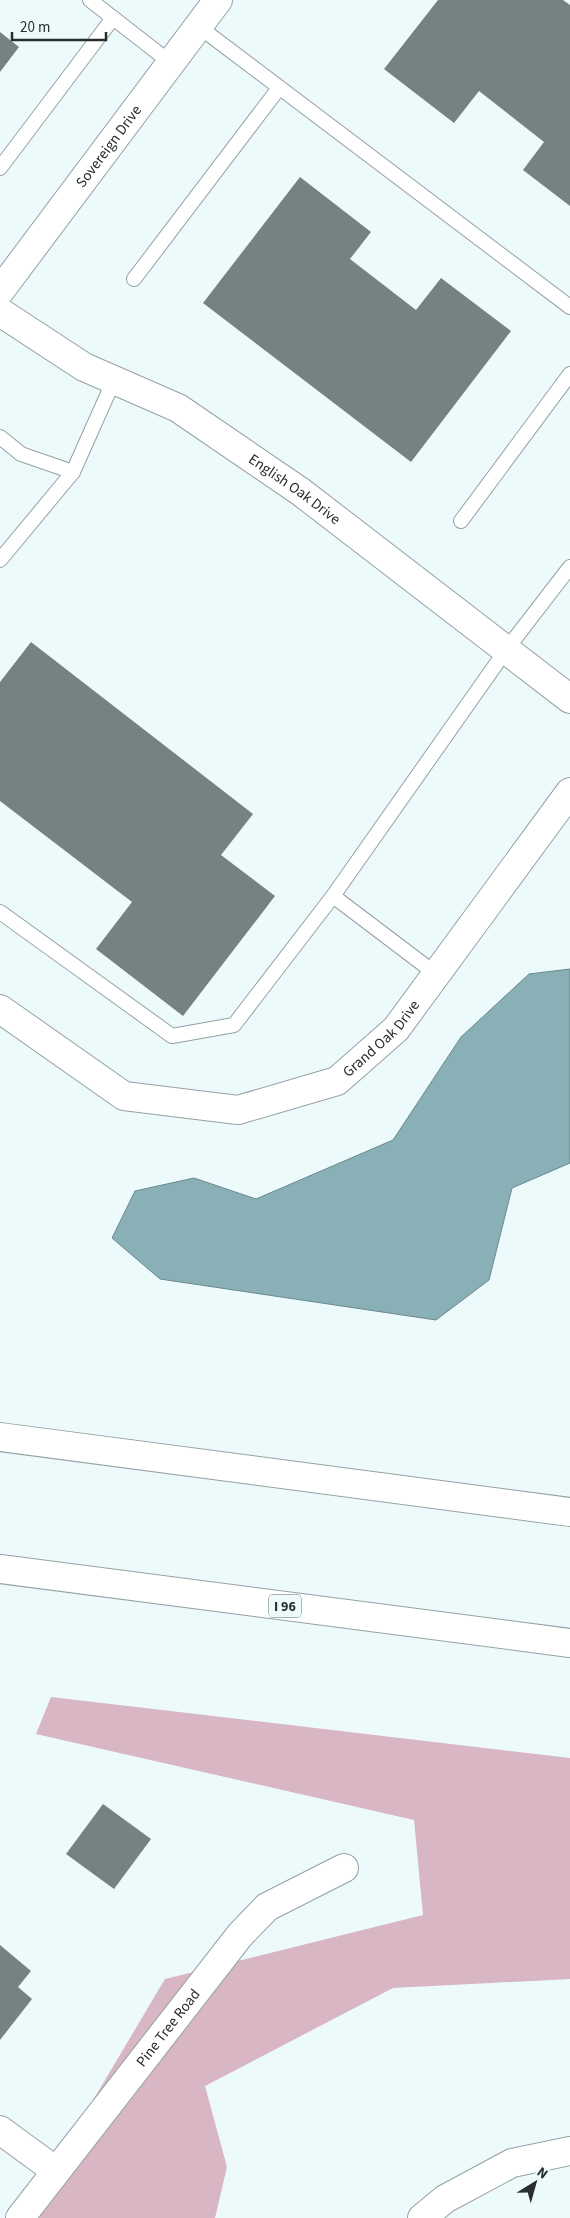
<svg xmlns="http://www.w3.org/2000/svg" width="570" height="2218" viewBox="0 0 570 2218" font-family="'Source Sans 3',sans-serif">
<rect width="100%" height="100%" fill="#edfafc"/>
<path fill="#d9b6c4" d="M51,1697l519,61v221l-177,9 -188,98 22,81 -12,51h-192l142,-239 258,-64 -9,-95 -378,-86z"/>
<path fill="#88b0b6" stroke="#6b898d" d="M570,969v194l-58,25 -23,92 -53,40 -276,-41 -48,-41 23,-47 59,-13 62,21 137,-59 68,-103 68,-63z"/>
<g fill="#768183">
<path d="M438,0h125l7,5v201l-47,-36 21,-28 -65,-51 -25,32 -70,-54z"/>
<path d="M0,32l19,15 -19,25z"/>
<path d="M300,177l71,55 -21,27 66,51 25,-32 70,53 -100,131 -208,-159z"/>
<path d="M31,642l222,172 -32,41 54,41 -92,120 -87,-67 36,-47 -132,-101v-119z"/>
<path d="M103,1804l48,35 -37,50 -48,-35z"/>
<path d="M0,1945l31,26 -13,16 14,12 -32,41z"/>
</g>
<g fill="none" stroke-linecap="round" stroke-linejoin="round">
<g stroke="#96a1a3" stroke-width="16">
<g id="service">
<path d="M90,0l81,63"/>
<path d="M198,26l372,281"/>
<path d="M0,168l113,-150"/>
<path d="M134,279l145,-191"/>
<path d="M0,437l21,17 52,18"/>
<path d="M461,521l109,-147"/>
<path d="M0,560l73,-88 41,-92"/>
<path d="M0,912l172,124 62,-11 99,-129"/>
<path d="M436,974l-103,-78 173,-246 64,-83"/>
</g>
</g>
<g stroke="#96a1a3" stroke-width="30">
<g id="minor">
<path id="s1" d="M0,291l218,-291"/>
<path id="s2" d="M0,312l84,55 94,41 123,84 269,207"/>
<path id="s3" d="M0,1009l124,87 114,14 99,-29 59,-52 174,-237"/>
<path d="M0,2130l56,41"/>
<path id="s4" d="M20,2218l220,-283 27,-28 77,-39"/>
<path d="M422,2218l23,-19 67,-36 58,-12"/>
</g>
</g>
<g stroke="#96a1a3" stroke-width="30">
<g id="motorway">
<path d="M0,1437l570,75"/>
<path d="M0,1569l570,74"/>
</g>
</g>
<use href="#service" stroke="#fff" stroke-width="14"/>
<use href="#minor" stroke="#fff" stroke-width="28"/>
<use href="#motorway" stroke="#fff" stroke-width="28"/>
</g>
<g text-anchor="middle" stroke-width="4.5" stroke-linejoin="round" paint-order="stroke">
<rect fill="#edfafc" stroke="#636a6b" stroke-width="1" x="269" y="1594.5" width="32" height="23" rx="4"/>
<g font-size="14" font-weight="bold" fill="#282d2d">
<text x="285" y="1611">I 96</text>
</g>
<g font-size="15" fill="#282d2d" stroke="#edfafc">
<text dy="5" stroke="none"><textPath href="#s1" startOffset="181">Sovereign Drive</textPath></text>
<text dy="5" stroke="none"><textPath href="#s2" startOffset="345">English Oak Drive</textPath></text>
<text dy="5" stroke="none"><textPath href="#s3" startOffset="431">Grand Oak Drive</textPath></text>
<text dy="5" stroke="none"><textPath href="#s4" startOffset="241">Pine Tree Road</textPath></text>
</g>
</g>
<g transform="translate(535 2183) rotate(37)" stroke="#edfafc" stroke-width="4" paint-order="stroke">
<path d="M0-4L9 19L0 12L-9 19Z" fill="#282d2d"/>
<text y="-8" font-size="14" font-weight="bold" text-anchor="middle" fill="#282d2d">N</text>
</g>
<path d="M12 32v8h94v-8" fill="none" stroke="#282d2d" stroke-width="2.5"/>
<text x="20" y="32" font-size="15" fill="#282d2d" stroke="#edfafc" stroke-width="4" paint-order="stroke">20 m</text>
</svg>
